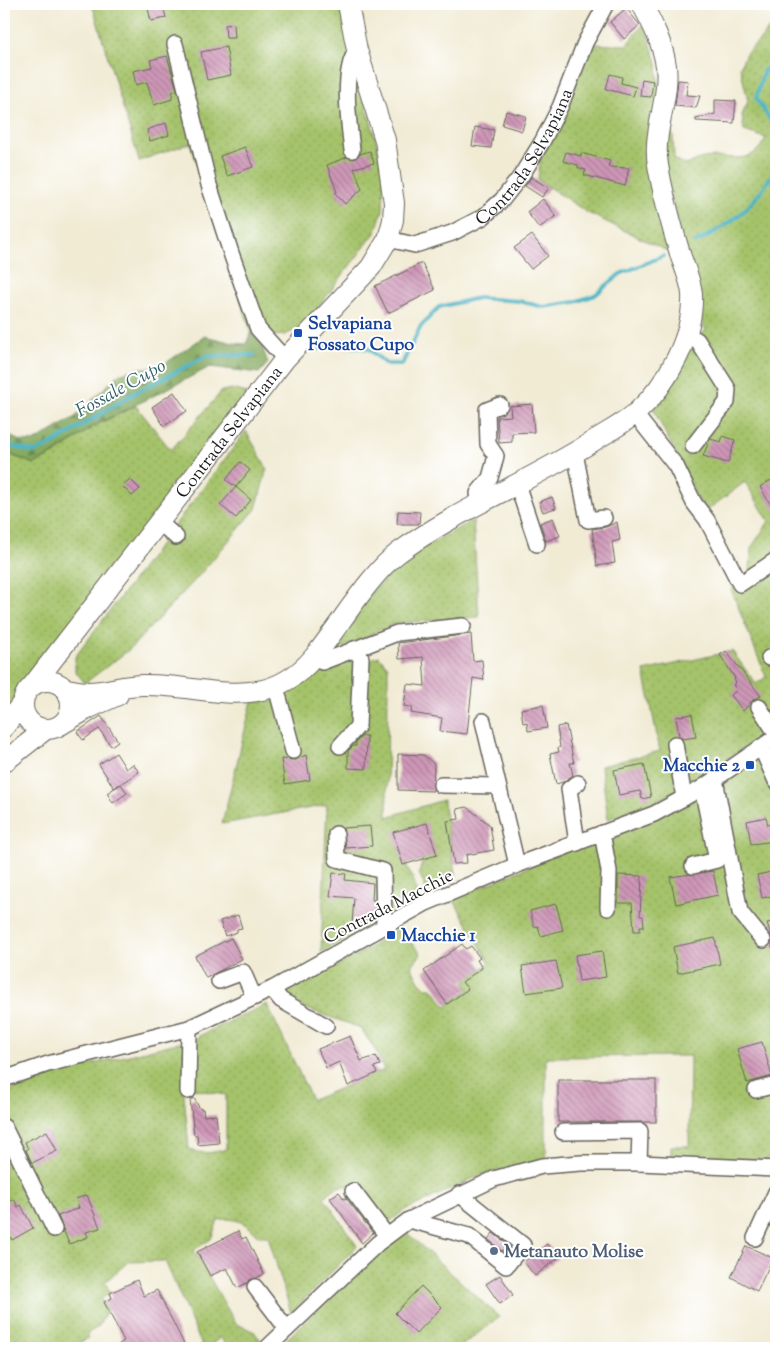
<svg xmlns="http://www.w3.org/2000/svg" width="780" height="1352" viewBox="0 0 780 1352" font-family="'Sorts Mill Goudy',serif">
<defs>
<pattern id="green-dots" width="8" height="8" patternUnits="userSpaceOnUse" patternTransform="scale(1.25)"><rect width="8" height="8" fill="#a5c36b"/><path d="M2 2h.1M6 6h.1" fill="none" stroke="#8da75c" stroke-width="1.8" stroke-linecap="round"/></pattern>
<pattern id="forest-firs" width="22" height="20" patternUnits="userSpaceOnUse" patternTransform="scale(1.25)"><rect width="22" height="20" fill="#84a95f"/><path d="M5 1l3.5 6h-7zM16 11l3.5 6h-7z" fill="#6b894e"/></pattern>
<pattern id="building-back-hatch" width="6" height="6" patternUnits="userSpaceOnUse" patternTransform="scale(1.25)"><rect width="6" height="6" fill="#cf97b8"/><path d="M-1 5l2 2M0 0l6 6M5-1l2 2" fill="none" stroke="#a77a95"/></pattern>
</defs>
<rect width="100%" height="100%" fill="#fff"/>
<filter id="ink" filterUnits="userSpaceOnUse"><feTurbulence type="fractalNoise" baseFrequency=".02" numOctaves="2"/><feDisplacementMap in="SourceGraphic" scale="10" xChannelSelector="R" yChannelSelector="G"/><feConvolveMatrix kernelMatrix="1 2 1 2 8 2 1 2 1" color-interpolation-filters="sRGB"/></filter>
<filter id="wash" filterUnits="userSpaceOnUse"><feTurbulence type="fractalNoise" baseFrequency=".0096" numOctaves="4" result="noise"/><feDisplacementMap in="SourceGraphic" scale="20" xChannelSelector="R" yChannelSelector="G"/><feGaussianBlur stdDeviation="1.12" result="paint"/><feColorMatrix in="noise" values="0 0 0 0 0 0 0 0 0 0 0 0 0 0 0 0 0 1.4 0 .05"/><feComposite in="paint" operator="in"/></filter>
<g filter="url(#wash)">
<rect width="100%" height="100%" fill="#f1ebd4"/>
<g fill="url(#green-dots)" stroke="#607044">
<path d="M92,4h247l38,140 7,36 -1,30 -8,23 -59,77 -23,21 -8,4 -13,1 -9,-8 -12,4 -61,-189 -51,18z"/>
<path d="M775,4l1,722 -86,59 -53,25 -29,9 -7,-53 59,-15 -16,-80 88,-20 24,33 10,-7 -35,-88 19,-18 1,-23 18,-27 -24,-39 -39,29 -9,-13 -44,-90 37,-66 16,-11 -8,-18 -33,-145 1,-32 4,-6 3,5 1,24 11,6c6,-2 13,-6 19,-7 28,-4 47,10 62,-20l-22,-7 -2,-16 6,-14 -8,-34 6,-14 13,-12 15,-19z"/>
<path d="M644,24l13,38 12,190 -81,-39 -50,-33 2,-20 23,-44 28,-72 35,1z"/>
<path d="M232,389l15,4 -243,319v-260l30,12 22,-11 40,-28 40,-19 35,44 51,-59z"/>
<path d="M246,431l21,37 -11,41 -61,71 -65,69 -45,34 -10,-12v-14z"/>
<path d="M473,520l6,97 -82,6 -75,34 51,-67 31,-32z"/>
<path d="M379,656l9,11 -1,150 56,-17 13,79 -24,12 -6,-2 -7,-16 4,-13 -17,4 8,17 4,18 -28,18 -69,35 6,-147 -105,19 30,-123 35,-7 28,-25 34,-9 6,5z"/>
<path d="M776,746v413l-14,1 -91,-2v-12h18l1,-90 -144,1v102l-68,17 -76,36 -18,14 -30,-41 -17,2 -13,10 33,49 -66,67 -23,-77h-10c-11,-13 -22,-19 -40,-16l-7,19 -17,11 42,74 18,7 7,11 -7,6h-28l-5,-11 -14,11h-4l-38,-87 -37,1 -23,20 5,11 -9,6 6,12 -9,16 -10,6 -1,6 -20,9h-63v-256l57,-20 120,-30 4,3 -2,38 6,66c12,6 24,4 37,0v-54l-33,-6 2,-45 4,-8 68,-32 45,96 72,-30 -7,-17 -16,-25 -57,-20 -19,-15 83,-44 29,-20 7,4 17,21 -10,13 8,14 7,7h6l14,18 23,-16 -5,-8 26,-19 -37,-64 269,-115z"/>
<path d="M406,1232l93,85 -40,31h-181l82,-80z"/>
</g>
<path fill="url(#forest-firs)" stroke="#50623e" d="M251,332l10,11 7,20 -9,10 -49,-6 -114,58 -41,28 -21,11 -30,-12v-19l16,8 14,1 41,-25 44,-43 21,-6 20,-1 45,-31 28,7 13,1z"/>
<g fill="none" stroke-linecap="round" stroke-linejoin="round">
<g stroke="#46b2c3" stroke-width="4">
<path d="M776,67l-12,3 -8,28 20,31"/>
<path d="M695,243c42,-24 56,-32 81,-75"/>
<path d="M320,349l19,-4 30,4 17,15h16l19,-38 18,-19 39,-9 41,3 24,6 32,-5 20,-7 25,-21 43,-18"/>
<path d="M4,444l30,8 15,-6 82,-51 75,-39 48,-1"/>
</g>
</g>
<g id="blocks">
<g fill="url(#building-back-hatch)">
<path d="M147,4h16l3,14 -15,3z"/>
<path d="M626,8l14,17 -16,14 -14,-17z"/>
<path d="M234,24l1,14h-9l-1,-13z"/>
<path d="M226,47l5,28 -24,5 -6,-28z"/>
<path d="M167,56l10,34 -5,2v7l-18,6 -7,-23 -11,3 -3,-14 19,-4 -2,-7z"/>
<path d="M610,74l12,3 -1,6 15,4 -3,9 -27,-7z"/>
<path d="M642,79l11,2 -2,16 -11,-1z"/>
<path d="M678,80l10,1 -2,14 14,1 -4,12 -21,-2z"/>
<path d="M715,100l21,1 -2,22 -38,-2v-2l19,-5z"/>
<path d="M506,111l20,5 -4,15 -20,-6z"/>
<path d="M166,123l3,12 -19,6 -3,-11z"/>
<path d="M475,127l19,3 -3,18 -19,-2z"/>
<path d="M245,147l8,20 -26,9 -7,-20z"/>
<path d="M370,151l4,12 -20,5 8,21 -17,15 -10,-11 2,-1 -10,-27 20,-8 7,2 6,-5z"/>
<path d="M566,152l15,4v-3l29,8 -2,6 21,1 -4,18 -41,-11 2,-5 -8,-2v-3l-15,-4z"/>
<path d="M531,177l18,11 -7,9 -17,-11z"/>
<path d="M543,199l13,17 -17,12 -12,-16z"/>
<path d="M532,235l16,21 -17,13 -17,-21z"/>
<path d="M422,263l13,27 -47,23 -13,-27z"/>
<path d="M174,392l13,19 -23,15 -12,-19z"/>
<path d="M532,404l2,28 -22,1v9l-13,1 -2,-26 14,-1 -1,-10z"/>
<path d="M723,436l12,4 -7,23 -25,-7 7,-17 11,3z"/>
<path d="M240,462l10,8 -14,17 -10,-7z"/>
<path d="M776,477v36l-16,-26z"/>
<path d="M130,479l10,10 -8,7 -10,-10z"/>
<path d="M236,487l15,13 -15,18 -16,-13z"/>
<path d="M552,497l4,11 -13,4 -4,-10z"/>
<path d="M398,511l22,1 -1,12h-22z"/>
<path d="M553,518l7,18 -14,5 -6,-18z"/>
<path d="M617,522l3,18 -8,2 3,21 -18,3 -5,-37 14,-2z"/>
<path d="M471,634l2,27 9,-1 2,20 -11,-2 -6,56 -27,-3 2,-13 -31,-5 1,-6 -8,-1 3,-22 18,2 -2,-29 -24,2 -1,-16z"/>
<path d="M726,651l35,45 -7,3 -11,12 -12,-16 6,-5 -4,-5 3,-2 -2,-4 1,-1 -15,-23z"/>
<path d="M543,705l4,23 -19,3 -1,-9 -4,1 -2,-14z"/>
<path d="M692,714l4,23 -13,2 -4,-3 -3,-19z"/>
<path d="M101,716l17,25 -7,5 -12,-17 -16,11 -6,-8z"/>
<path d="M566,725l8,38h-4l3,12 -10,7 -7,2 -6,-30 9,-2 -1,-4 2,-1 -3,-20z"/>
<path d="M362,736h5l-1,33 -18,-1v-17l5,-5h3v-4z"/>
<path d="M116,753l10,16 7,-5 6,8 -25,16 -15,-24z"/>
<path d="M398,754l26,1 10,9 -1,27 -35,-1z"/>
<path d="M306,755l4,25 -25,4 -4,-25 14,1z"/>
<path d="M644,764l7,33 -9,2 -2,-8 -21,4 -5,-25z"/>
<path d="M121,784l6,9 -14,10 -6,-10z"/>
<path d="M467,807l23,18 4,25 -28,5 1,8 -13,1 -7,-43 12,-2 -2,-10z"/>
<path d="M766,817l2,8 8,-1v17l-25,3 -4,-23z"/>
<path d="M427,823l10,32 -34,10 -10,-33z"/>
<path d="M370,826l2,20 -26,2 -3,-20z"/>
<path d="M713,871l5,24 -42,9 -6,-27z"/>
<path d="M776,871v24l-14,3 -5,-23z"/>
<path d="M333,873l13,1 -1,6 28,3 -1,17h2l1,20h-12v5l-11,-1 2,-26 -24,-2z"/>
<path d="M618,875l24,1 -2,40h3l1,10h-4v5h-6l-2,-28h-14z"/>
<path d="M556,904l7,26 -22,6 -3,-10 -4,1 -4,-16z"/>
<path d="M238,915l4,13 -5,1v3l-12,4 -5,-15z"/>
<path d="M776,921v27h-4v-10l-5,-15z"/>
<path d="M231,938l11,21 -36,19 -11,-22z"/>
<path d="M715,938l5,26 -42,9 -5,-26z"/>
<path d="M462,944l4,5 5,-3 9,12 -3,2 5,8 -20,14 6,7 -21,15 -23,-33z"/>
<path d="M602,951l4,26 -27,4 -4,-26z"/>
<path d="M556,961l6,27 -36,5 -4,-27z"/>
<path d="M350,1036l11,25 15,-5 4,9 -6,2 3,6 -29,13 -9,-24 -13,6 -8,-19z"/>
<path d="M762,1042l10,34 -25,7 -10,-34z"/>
<rect x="558" y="1080" width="98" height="42"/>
<path d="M194,1098l6,11h3l1,7 12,-1 3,28 -21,2 -1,-10h-3l-4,-35z"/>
<path d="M47,1131l10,20 -25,12 -6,-13 2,-1 -3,-7z"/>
<path d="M339,1192l5,7 2,-1 27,35 -11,10 -32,-45z"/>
<path d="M87,1195l13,33 -14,4 2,5 -19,7 -11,-28 21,-8 -3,-9z"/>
<path d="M14,1199l4,8 3,-2 12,23 -21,12 -8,-16v-20z"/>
<path d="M238,1231l4,8 4,-2 18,37 -27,14 -10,-20 -17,8 -13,-24z"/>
<path d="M493,1233l14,11 -5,7 -14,-12z"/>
<path d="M547,1244l11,14 -23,18 -11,-14z"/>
<path d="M746,1246l27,12 -16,33 -26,-14z"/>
<path d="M500,1275l13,20 -13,9 -14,-20z"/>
<path d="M137,1280l7,16 13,-6 29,58h-73l11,-7 -20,-39 8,-4 -2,-5z"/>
<path d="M421,1286l21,21 -26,27 -21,-21z"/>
</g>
</g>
</g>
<g filter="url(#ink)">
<use href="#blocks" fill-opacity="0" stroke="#67645c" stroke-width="1"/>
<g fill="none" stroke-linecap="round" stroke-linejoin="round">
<g stroke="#67645c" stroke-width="18">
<g id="minor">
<path d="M175,44l34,141 23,71 26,73 27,30"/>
<path d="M352,150c-3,-25 -11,-81 5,-100"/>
<path id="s1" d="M388,239l27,6 37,-12 31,-16 19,-17 19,-24 21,-34 18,-35 25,-64 21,-39"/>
<path d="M685,334l12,6 31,49 -1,13 -34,44"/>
<path d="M635,414l41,52 18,37 13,17 33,64 36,-24"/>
<path d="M575,453l13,67 16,-2"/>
<path d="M517,484l20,60"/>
<path d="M480,504l-2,-11 12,-15 6,-22 -8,-12 -1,-34 13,-5"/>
<path d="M159,522l17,15"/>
<path d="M313,658l9,4 75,-29 66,-7"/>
<path d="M769,658l7,-2"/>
<path d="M276,687l17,64"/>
<path d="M759,707l17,26"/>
<path d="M483,721l34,144"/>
<path d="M675,744l9,54"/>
<path d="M340,746l18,-20 3,-68 -7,-9"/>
<path d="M761,747l15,34"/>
<path d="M715,779l25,133 23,28"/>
<path d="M441,785l57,1"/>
<path d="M602,833l7,38 -1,37"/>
<path d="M336,834l1,25 46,12 1,55"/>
<path d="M577,843l-8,-54 9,-6"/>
<path d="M693,866l24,-6 -15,-72"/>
<path d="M219,981l24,-9 11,25"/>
<path d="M272,989l9,11 45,26"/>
<path d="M4,1079l44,-15 141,-36 83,-39 154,-86 91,-38 137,-51 48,-26 74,-51"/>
<path d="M756,1090l20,-5"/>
<path d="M188,1091l1,-63"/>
<path d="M4,1127l50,102"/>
<path d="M563,1132l77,-1 -1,32"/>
<path d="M353,1191l34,45"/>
<path d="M409,1220l60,16 37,30 17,-21 -64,-51"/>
<path d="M755,1238l21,-46"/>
<path d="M255,1287l32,42"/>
<path d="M267,1348l111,-105 31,-23 85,-41 48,-13 39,-3h58l137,6"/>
</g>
</g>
<g stroke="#67645c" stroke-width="22">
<g id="major">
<circle cx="47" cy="705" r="24"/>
<path id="s2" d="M33,685l252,-326 86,-92 17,-28 5,-19 1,-17 -9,-63 -28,-90 -9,-46"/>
<path d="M66,689c7,1 14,3 22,3 18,0 36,-7 55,-7 64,-1 121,31 171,-28 25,-30 54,-81 84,-104 61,-45 134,-72 197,-113 14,-9 30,-17 42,-28 30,-27 57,-76 55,-118 -1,-12 -7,-26 -11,-37 -9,-30 -18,-61 -23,-92 -6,-33 12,-66 8,-99 -3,-22 -14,-43 -24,-62"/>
<path d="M62,724l27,-16 29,-13"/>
<path d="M4,727l19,-25"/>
<path d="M4,762l42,-33"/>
</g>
</g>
<use href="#minor" stroke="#fff" stroke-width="15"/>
<use href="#major" stroke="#fff" stroke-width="20"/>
</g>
</g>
<g fill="#1a4fb4" stroke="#fff" stroke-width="2">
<rect x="293" y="328" width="10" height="10" rx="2.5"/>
<rect x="745" y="760" width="10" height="10" rx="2.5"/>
<rect x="386" y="930" width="10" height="10" rx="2.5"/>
</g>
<circle fill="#5c6f8a" stroke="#fff" stroke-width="2" cx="494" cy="1251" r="5"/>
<g text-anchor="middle" stroke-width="4" stroke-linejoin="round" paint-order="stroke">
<g font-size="18" fill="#1c1c1c" stroke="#fff">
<text dy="6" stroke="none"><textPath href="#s1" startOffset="175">Contrada Selvapiana</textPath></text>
<text dy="6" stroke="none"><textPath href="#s2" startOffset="320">Contrada Selvapiana</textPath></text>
<text transform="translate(388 906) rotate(-27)" y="6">Contrada Macchie</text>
</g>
<g font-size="18" font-weight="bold" fill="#164399" stroke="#fff" text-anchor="start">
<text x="308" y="329">Selvapiana<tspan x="308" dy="21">Fossato Cupo</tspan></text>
<text x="740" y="771" text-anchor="end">Macchie 2</text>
<text x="401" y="941">Macchie 1</text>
</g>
<g font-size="18" font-weight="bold" fill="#4e5e75" stroke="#fff" text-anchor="start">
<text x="504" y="1257">Metanauto Molise</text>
</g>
<g font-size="19" font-style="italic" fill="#2f6067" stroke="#fff">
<text transform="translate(120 387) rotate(-29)" y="7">Fossale Cupo</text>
</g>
</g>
<rect width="780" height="1352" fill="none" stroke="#fff" stroke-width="20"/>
</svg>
